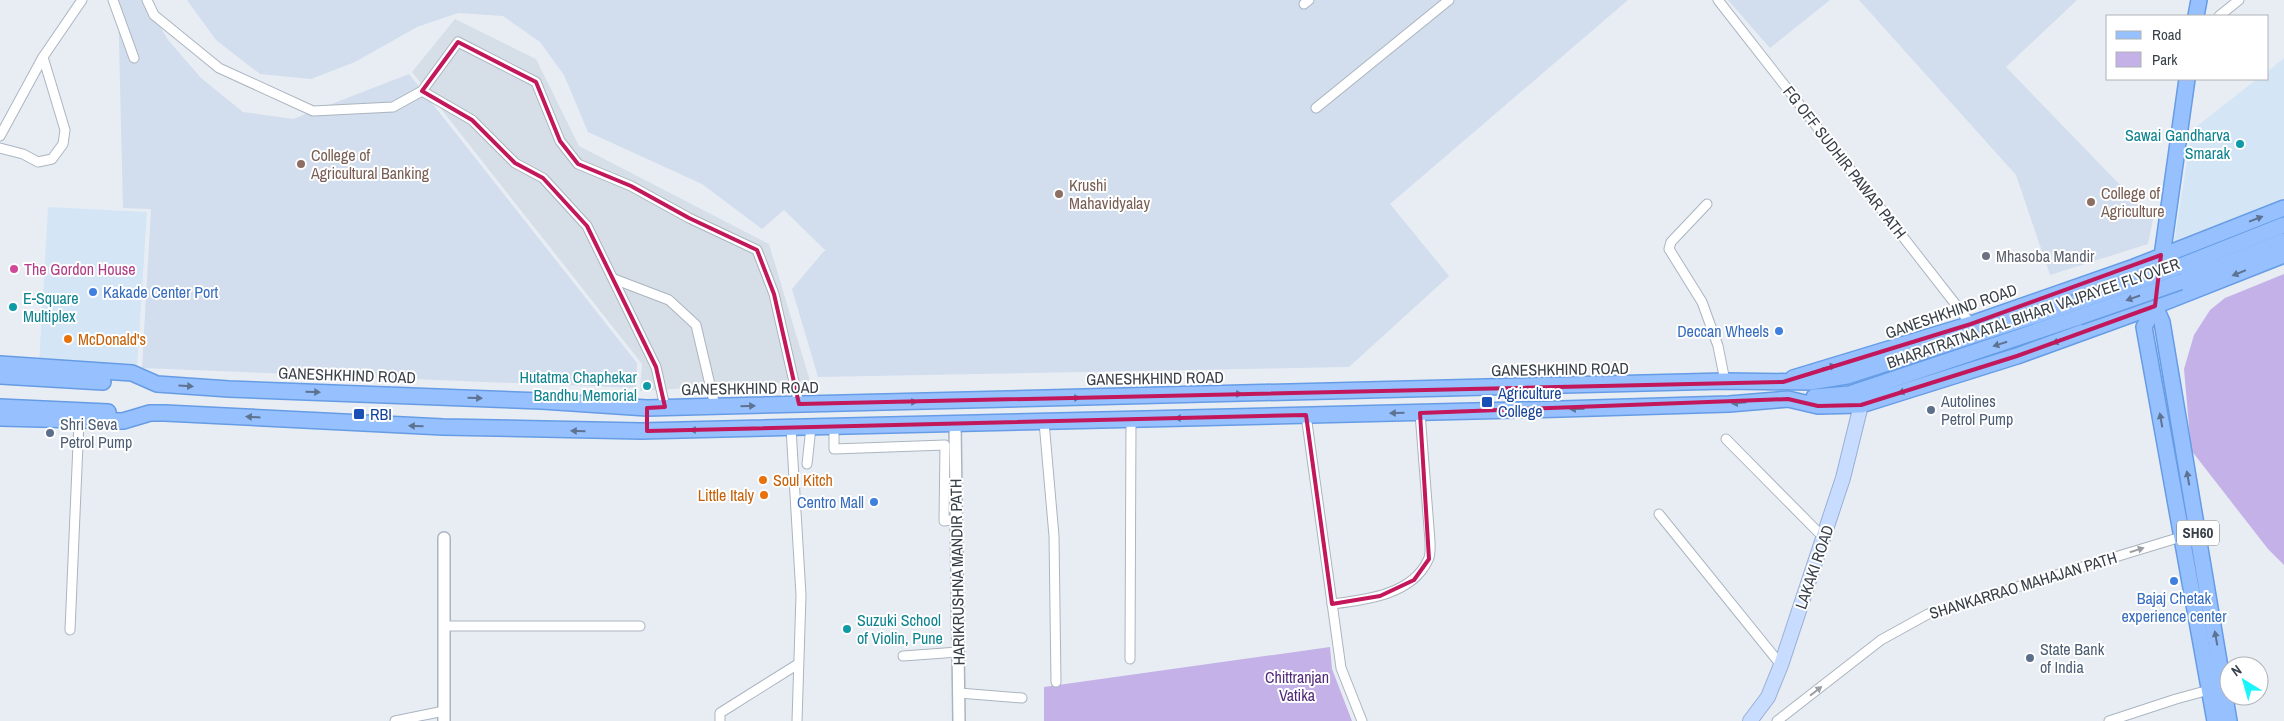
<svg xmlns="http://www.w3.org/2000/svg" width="2284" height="721" viewBox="0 0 2284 721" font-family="'Archivo Narrow',sans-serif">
<rect width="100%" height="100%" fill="#e8edf4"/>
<path fill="#d6dee8" d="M455,19l81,40 43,87 190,98 41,137 -170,10 2,-27 -230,-292z"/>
<g fill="#d4e6f6">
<path d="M2284,58v140l-110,44 18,-112 65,-51h11v-8z"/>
<path d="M48,207l99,5 -10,157 -98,-5z"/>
</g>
<g fill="#d2dded">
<path d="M118,0h27l23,40 33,38 42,34 50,7 116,-45 228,289 -1,25 -494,-20 9,-159 -28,-1z"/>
<path d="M187,0h1441l-238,204 59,72 -100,91 -531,10 -26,-88 32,-38h2l-42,-41 -22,19 -60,-45 -114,-52 -24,-57 -24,-33 -37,-26 -45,-3 -41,14 -62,35 -44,17 -51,-5 -44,-34z"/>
<path d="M1728,0h102l-60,48z"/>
<path d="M1859,0h218l-71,67 147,152 -5,25 -98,31 -34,-100z"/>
</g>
<g fill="#c3b1e8">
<path d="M2284,274v291l-16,-16 -77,-99 -7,-81 10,-34 16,-25 15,-12z"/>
<path d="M1330,647l2,22 20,52h-308v-34z"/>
</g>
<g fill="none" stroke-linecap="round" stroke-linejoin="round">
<g stroke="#abb5c0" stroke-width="11">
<g id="minor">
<path d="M113,0l21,58"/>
<path d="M147,0l7,15 65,53 94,43 80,-4 29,-16 50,29 43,43 28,15 44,48 69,141 9,40"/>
<path d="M1718,0l253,324"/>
<path d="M1304,4l5,-4"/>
<path d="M2219,16l20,-16"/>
<path d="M422,91l36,-49 78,40 24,59 18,23 53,22 58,32 68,32 17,44 25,110"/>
<path d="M1316,108l133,-108"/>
<path d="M0,136l43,-79"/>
<path d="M0,148l23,6 15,8 14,-3 11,-15 2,-14 -22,-73 39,-57"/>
<path d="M1707,204l-36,38 -2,7 33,53 16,44 7,35"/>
<path d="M614,279l55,21 27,25 19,81"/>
<path d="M1306,415l35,253 21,53"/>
<path d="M1044,422l10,114 2,146"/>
<path d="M834,427v22l111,-4 -1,76 13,-2"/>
<path d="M791,428l10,167 -4,126"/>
<path d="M1726,439l98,99"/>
<path d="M807,464l4,-37"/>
<path d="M1659,514l122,151"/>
<path d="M1332,604c33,-4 80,-9 96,-44 3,-5 2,-13 2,-19l-10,-128"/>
<path d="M444,626h196"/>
<path d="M70,630l9,-209"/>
<path d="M903,656l55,-4"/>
<path d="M1130,659l1,-239"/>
<path d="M959,693l63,5"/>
<path d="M395,721l49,-10"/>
<path d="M720,721v-8l78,-49"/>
<path d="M1777,721l104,-81 47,-26 253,-77"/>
<path d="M2109,721l67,-22 33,-9"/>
</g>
</g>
<g stroke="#abb5c0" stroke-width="14">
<g id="tertiary">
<path d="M955,424l4,297"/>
<path d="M444,538v183"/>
</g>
</g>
<g stroke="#98afd4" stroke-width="16">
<path id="secondary" d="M1750,721l18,-24 13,-32 62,-187 18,-73"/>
</g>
<g stroke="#669ce5" stroke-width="18">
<g id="primary">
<path d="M2196,16l3,-16"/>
<path d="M2187,79l-32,227 -11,21 71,394"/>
<path d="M2178,267l106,-42"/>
<path d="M2180,282l104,-41"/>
<path d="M2155,306l7,16 67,399"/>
<path d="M0,364l132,9 25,11 72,5 313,12 105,7 1078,-27 85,1 37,-6 227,-73"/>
<path d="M0,376l103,6"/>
<path d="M1793,378l178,-54 163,-57 150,-59"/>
<path d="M1814,397l35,-3 230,-77"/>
<path d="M0,407l108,5"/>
<path d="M0,418l123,3 27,-8h15l278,14 198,4 920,-22 168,-5 59,-5 30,7 43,-1 156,-49 138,-50 129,-51"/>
</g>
</g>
<use href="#minor" stroke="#fff" stroke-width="9"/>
<use href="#tertiary" stroke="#fff" stroke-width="11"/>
<use href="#secondary" stroke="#c8dcff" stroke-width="14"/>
<use href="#primary" stroke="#97c1fe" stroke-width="15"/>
<g stroke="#669ce5" stroke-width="18" stroke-linecap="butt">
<g id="primary-bridge">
<path d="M2074,303l104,-36"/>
<path d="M2079,317l101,-35"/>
</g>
</g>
<use href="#primary-bridge" stroke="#97c1fe" stroke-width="15"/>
</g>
<defs><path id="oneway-solid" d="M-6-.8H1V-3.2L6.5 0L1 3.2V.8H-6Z" transform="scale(1.25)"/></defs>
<g fill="#5d7391">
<use href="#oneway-solid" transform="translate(2256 219) rotate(-21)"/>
<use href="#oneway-solid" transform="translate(2239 273) rotate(158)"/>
<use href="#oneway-solid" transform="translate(2133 298) rotate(161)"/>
<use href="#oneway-solid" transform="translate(2059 341) rotate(160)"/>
<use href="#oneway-solid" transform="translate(2000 344) rotate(162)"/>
<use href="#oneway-solid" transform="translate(1829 367) rotate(-14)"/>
<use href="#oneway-solid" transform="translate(186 386) rotate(4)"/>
<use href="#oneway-solid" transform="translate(1905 391) rotate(163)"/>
<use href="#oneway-solid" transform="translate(313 392) rotate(2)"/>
<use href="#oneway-solid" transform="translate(1235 394) rotate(-1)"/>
<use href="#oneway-solid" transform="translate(475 398) rotate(2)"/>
<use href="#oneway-solid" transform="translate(1073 398) rotate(-1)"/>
<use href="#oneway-solid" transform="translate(910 402) rotate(-1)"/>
<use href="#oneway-solid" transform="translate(1739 403) rotate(175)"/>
<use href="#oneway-solid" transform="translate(748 406) rotate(-2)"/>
<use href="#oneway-solid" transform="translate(1577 409) rotate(178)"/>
<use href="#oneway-solid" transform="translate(1397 413) rotate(179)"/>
<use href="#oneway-solid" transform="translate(253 417) rotate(-176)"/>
<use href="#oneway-solid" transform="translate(1182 418) rotate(179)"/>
<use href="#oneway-solid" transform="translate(2161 420) rotate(-100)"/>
<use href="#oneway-solid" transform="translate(416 426) rotate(-178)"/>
<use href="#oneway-solid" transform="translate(697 430) rotate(179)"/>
<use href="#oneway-solid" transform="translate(578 431) rotate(-179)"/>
<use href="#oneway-solid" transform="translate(2188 478) rotate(-100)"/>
<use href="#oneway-solid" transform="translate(2216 638) rotate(-100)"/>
</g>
<g fill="#9b9fa4">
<use href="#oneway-solid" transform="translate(2137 550) rotate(-17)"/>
<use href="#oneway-solid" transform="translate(1816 691) rotate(-38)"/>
</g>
<path fill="none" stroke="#c2185b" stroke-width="4" stroke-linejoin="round" d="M458,42l78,40 24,59 18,23 53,22 58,32 68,32 17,44 25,110 984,-22 188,-58 190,-69 -6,51 -138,50 -156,49 -43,1 -30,-7 -368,14 9,146 -15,21 -34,16 -48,8 -26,-189 -659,16v-23l18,-1 -9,-40 -69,-141 -44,-48 -28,-15 -43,-43 -50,-29z"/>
<g fill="#0f9aa8" stroke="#fff" stroke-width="2">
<circle cx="2240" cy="144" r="5"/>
<circle cx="13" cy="307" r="5"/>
<circle cx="647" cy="386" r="5"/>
<circle cx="847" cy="629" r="5"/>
</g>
<g fill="#8d6e63" stroke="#fff" stroke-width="2">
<circle cx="301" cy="164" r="5"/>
<circle cx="1059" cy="194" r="5"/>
<circle cx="2091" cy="202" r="5"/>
</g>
<circle fill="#6b7280" stroke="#fff" stroke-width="2" cx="1986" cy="256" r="5"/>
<circle fill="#d1479c" stroke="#fff" stroke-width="2" cx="14" cy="269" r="5"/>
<g fill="#3f7fe0" stroke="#fff" stroke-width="2">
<circle cx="93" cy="292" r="5"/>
<circle cx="1779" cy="331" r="5"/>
<circle cx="874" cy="502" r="5"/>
<circle cx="2174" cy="581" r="5"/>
</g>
<g fill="#e8710a" stroke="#fff" stroke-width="2">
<circle cx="68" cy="339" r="5"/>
<circle cx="763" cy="480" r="5"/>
<circle cx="764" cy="495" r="5"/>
</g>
<g fill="#1a4fb4" stroke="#fff" stroke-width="2">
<rect x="1481" y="396" width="12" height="12" rx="2.5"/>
<rect x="353" y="408" width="12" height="12" rx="2.5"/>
</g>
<g fill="#5c6f8a" stroke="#fff" stroke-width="2">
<circle cx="1931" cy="410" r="5"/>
<circle cx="50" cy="433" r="5"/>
<circle cx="2030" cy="658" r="5"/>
</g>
<g text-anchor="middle" stroke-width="4" stroke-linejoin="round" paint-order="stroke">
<rect fill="#fff" stroke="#73797f" stroke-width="1" x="2177" y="520.5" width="42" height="25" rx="4"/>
<g font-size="15" font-weight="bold" fill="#373f48">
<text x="2198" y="538">SH60</text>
</g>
<g font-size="16" fill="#0d838f" stroke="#fff" text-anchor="end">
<text x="2230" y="141">Sawai Gandharva<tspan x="2230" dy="18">Smarak</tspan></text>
<text x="23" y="304" text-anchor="start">E-Square<tspan x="23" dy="18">Multiplex</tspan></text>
<text x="637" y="383">Hutatma Chaphekar<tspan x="637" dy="18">Bandhu Memorial</tspan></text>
<text x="857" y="626" text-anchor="start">Suzuki School<tspan x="857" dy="18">of Violin, Pune</tspan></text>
</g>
<g font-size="16" fill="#785e54" stroke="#fff" text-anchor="start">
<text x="311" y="161">College of<tspan x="311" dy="18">Agricultural Banking</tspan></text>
<text x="1069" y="191">Krushi<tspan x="1069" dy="18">Mahavidyalay</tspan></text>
<text x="2101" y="199">College of<tspan x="2101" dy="18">Agriculture</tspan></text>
</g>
<g font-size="16" fill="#373f48" stroke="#fff">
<text transform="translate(1845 162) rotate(52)" y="6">FG OFF SUDHIR PAWAR PATH</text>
<text transform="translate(1951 311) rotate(-19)" y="6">GANESHKHIND ROAD</text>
<text transform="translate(2033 313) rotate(-19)" y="6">BHARATRATNA ATAL BIHARI VAJPAYEE FLYOVER</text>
<text transform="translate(1560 369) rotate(-1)" y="6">GANESHKHIND ROAD</text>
<text transform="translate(347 375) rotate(2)" y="6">GANESHKHIND ROAD</text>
<text transform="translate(1155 378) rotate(-1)" y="6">GANESHKHIND ROAD</text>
<text transform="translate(750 388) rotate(-1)" y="6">GANESHKHIND ROAD</text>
<text transform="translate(1814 567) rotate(-71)" y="6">LAKAKI ROAD</text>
<text transform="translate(957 572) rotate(-91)" y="6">HARIKRUSHNA MANDIR PATH</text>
<text transform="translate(2023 585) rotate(-17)" y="6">SHANKARRAO MAHAJAN PATH</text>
</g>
<g font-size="16" fill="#5b616d" stroke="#fff" text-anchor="start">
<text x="1996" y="262">Mhasoba Mandir</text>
</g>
<g font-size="16" fill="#b23c85" stroke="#fff" text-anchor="start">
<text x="24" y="275">The Gordon House</text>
</g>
<g font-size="16" fill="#366cbe" stroke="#fff" text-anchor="end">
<text x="103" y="298" text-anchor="start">Kakade Center Port</text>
<text x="1769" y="337">Deccan Wheels</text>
<text x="864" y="508">Centro Mall</text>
<text x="2174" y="604" text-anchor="middle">Bajaj Chetak<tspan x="2174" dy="18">experience center</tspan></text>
</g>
<g font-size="16" fill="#c56008" stroke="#fff" text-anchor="start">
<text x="78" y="345">McDonald's</text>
<text x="773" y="486">Soul Kitch</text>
<text x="754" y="501" text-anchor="end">Little Italy</text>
</g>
<g font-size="16" fill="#164399" stroke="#fff" text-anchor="start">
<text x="1498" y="399">Agriculture<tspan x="1498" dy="18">College</tspan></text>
<text x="370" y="420">RBI</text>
</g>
<g font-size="16" fill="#4e5e75" stroke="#fff" text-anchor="start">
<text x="1941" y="407">Autolines<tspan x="1941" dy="18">Petrol Pump</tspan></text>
<text x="60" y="430">Shri Seva<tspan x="60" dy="18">Petrol Pump</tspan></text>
<text x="2040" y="655">State Bank<tspan x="2040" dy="18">of India</tspan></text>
</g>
<g font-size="16" fill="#51297a" stroke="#fff">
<text x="1297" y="683">Chittranjan<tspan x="1297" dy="18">Vatika</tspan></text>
</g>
</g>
<rect x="2106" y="15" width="162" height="65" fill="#ffffff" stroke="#afb2b6"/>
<rect x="2116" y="31" width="25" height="8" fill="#97c1fe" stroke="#afb2b6"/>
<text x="2152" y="40" font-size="15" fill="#373f48">Road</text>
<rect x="2116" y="52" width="25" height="15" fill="#c3b1e8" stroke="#afb2b6"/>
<text x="2152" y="65" font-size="15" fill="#373f48">Park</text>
<g transform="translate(2244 681) rotate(323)"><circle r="24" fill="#ffffff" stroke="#afb2b6"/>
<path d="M0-4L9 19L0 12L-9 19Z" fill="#19f5fb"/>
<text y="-8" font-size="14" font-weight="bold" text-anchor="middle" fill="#373f48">N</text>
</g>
</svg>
